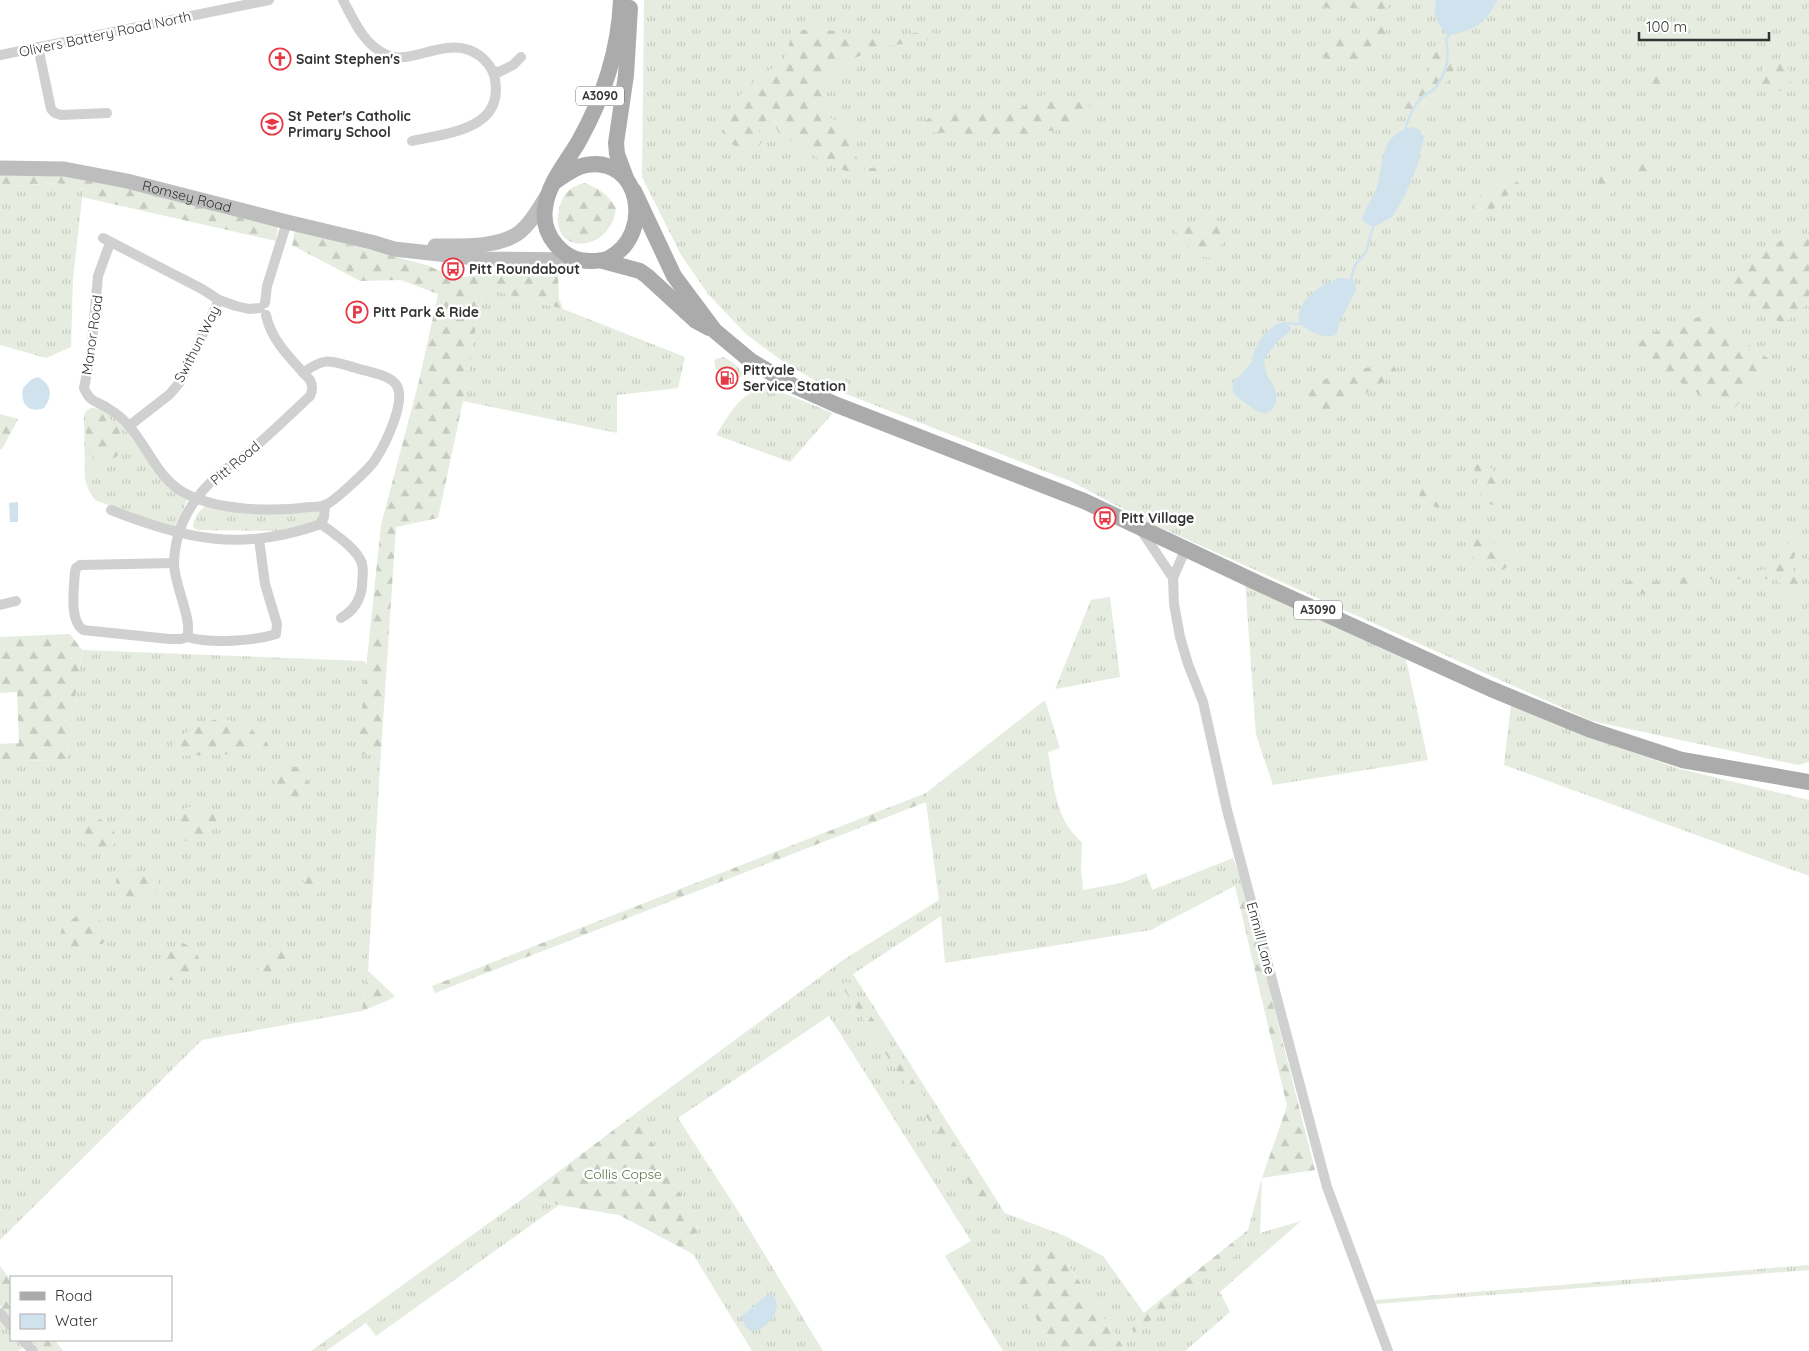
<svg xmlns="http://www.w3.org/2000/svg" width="1809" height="1351" viewBox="0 0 1809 1351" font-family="Quicksand,sans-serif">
<defs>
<pattern id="grass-tufts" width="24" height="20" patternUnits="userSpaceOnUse" patternTransform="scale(1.25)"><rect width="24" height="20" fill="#e6ecdf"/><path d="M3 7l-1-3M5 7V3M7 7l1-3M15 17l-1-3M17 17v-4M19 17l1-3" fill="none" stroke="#c6cbc0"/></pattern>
<pattern id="forest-firs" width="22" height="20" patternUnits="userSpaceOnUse" patternTransform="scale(1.25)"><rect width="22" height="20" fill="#e6ecdf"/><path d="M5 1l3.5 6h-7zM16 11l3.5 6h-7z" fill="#c6cbc0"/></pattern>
</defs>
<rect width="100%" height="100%" fill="#fff"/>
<g fill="url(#grass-tufts)">
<path d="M644,0h1165v762l-11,3 -206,-44 -444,-199 -78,-41 -247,-96 -38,-22 -39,-29 -38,-40 -27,-39 -39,-78z"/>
<path d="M57,183l26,6 -10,90 -2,68 -25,11 -46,-13v-158z"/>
<path d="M483,287l80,22 122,48 -7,31 -61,7v38l-154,-32z"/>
<path d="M723,357c7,3 18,10 19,18l-1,2 -4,1 -21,-9 -2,-7 2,-3z"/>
<path d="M766,386l67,27 -43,49 -74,-27c13,-20 25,-43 50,-49z"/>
<path d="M91,408l15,2 9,8 72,82 -12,28 -41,-13 -39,-15 -6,-9 -4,-12 -1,-63 2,-5z"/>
<path d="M207,505l112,5v11l-41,10 -81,-1 -4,-3c1,-9 6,-17 14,-22z"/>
<path d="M1245,581l161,78 22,101 -155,25 -17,-50z"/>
<path d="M1110,597l10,80 -65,12 36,-89z"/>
<path d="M82,650l282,11 3,3 -10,92 24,-5 -13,220 -6,40 -160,29 -202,200v-479l66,-1z"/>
<path d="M1045,700l15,48 -12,4c6,33 7,68 34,90l-1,27 2,21 38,-7 25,-10 6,17 81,-32 9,24 -91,48 -206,33 -4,-47 -88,58 152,239 60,23 38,20 41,57 -14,11 115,-76 3,-18 14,-52 -2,55 41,-12 -81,71 10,20 -45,39h-59l-71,-106 -23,13 -23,16 47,77h-53l-58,-95 26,-15 -142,-225 -151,102 62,96 83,137h-71l-59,-97 4,-30 -61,-111 207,-153 96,-60 -13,-98v-9z"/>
<path d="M1511,704l78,33 91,32 129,31v76l-305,-111z"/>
<path d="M525,1197l34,8 -183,131 -10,-13 -40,28h-15z"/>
<path d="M1809,1265v5l-433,34 -1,-4z"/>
<path d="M0,1313l11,12v15h14l4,4 -11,7h-18z"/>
</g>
<g fill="url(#forest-firs)">
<path d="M1319,0h67l4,10v9l-8,22 -8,12 -16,9 -21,-1 -12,-3 -5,-10 5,-7 50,-10 5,-7 -1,-10c-22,-14 -37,1 -60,-9z"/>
<path d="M815,28l31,5 15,5 63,-6 12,1 -2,6 -57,9 -29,13 -21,19 -3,22 6,15 24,16c2,14 -1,26 10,36l14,-2 3,-4 10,-1 2,5 -9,4h-38l-20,-8 -24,-14 -24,-17 -4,-9 -7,-3c-9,5 -9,13 -5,22l-5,6c-41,3 -41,-24 -19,-51 6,-7 15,-16 22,-21 7,-6 21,-10 25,-18 3,-7 4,-16 7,-22l11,-6z"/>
<path d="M1440,48l18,8 -2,11 -21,33 -11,7 -22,9 -3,-5 12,-20 11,-6 8,-12 -1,-14z"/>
<path d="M1766,59l13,2 10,9 2,13 -10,8 -12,-1 -10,-7z"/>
<path d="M1653,67l3,4 13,4 4,7 -6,11 -12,2 -9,-1c-1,-11 1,-18 7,-27z"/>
<path d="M1043,95l38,5 10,7 -2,11 -13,11 -30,2 -22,8 -93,-7 -10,-8 14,-10 70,-1 25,-8z"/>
<path d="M1642,163l7,6 -1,9 -12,1 -9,-8 4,-7z"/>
<path d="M1605,164c16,12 12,23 1,36 -9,-14 -11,-22 -1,-36z"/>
<path d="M0,175l63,1 62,10 153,39 -2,16 -194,-44 1,-8 -26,-6 -57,4z"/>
<path d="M1508,178l11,5 -4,7 -14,10 -12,15 -14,-1c-1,-20 16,-29 33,-36z"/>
<path d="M585,183c14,6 23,11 31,25 -5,47 -71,49 -56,-3 4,-13 12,-19 25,-22z"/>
<path d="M1205,224l12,1 12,10 -18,23 -18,-3 -4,-9 -15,-16 3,-5 17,2z"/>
<path d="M295,230l131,35 17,7 21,5 24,-3 15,-6 55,6 1,25 4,10 -80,-21 -20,113 -25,117 -42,9 -15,224 -24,5 24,-231 38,-144 19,-87 -37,-14 -41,1 -68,-36z"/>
<path d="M1809,238v65l-26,21 -47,-28 -3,-20 12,-16 39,-21z"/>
<path d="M1705,315l67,46 -41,52 -78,-47 -17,-22 14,-10z"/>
<path d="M1393,364l5,10c-27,11 -56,44 -87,36l-9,-16c20,-20 63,-27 91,-30z"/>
<path d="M96,412c14,4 22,13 30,25l-3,13 -7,7 -12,4 -10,-3 -8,-9v-33z"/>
<path d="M0,414l18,5 -16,30h-2z"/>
<path d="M1479,462c23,7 21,24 16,43l-9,-1 -6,-10 -6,-27z"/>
<path d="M1430,483l14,14 -5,11 -12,-3 -8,-10 3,-7z"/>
<path d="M1477,537c13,5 22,6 34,14l3,10 -11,9c-15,-4 -41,-10 -34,-31z"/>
<path d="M1796,538l1,12 -5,12 2,11 9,20 -1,11 -14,-5 -7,-15 -6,-5h-65l-65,15 -23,-6v-4c10,-4 20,-2 31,-2 18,-2 36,-6 54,-8 22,-2 51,3 69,-11l1,-3 13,-20z"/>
<path d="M70,634l12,16 -16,110 -66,1v-17l19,-1 -2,-51 -17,1v-56z"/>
<path d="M217,719h9l24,8 8,10 9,5 2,7 -32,5 -55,2 -8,-2 -3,-6c9,-15 29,-24 46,-29z"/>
<path d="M283,766l15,1c8,8 11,14 12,24 -20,21 -42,-5 -33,-22z"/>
<path d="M926,793v9l-491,191 -3,-7z"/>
<path d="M189,807l8,6h19l4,7c-6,13 -21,19 -35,21l-5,-5 -7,-11c3,-9 6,-16 16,-18z"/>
<path d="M97,817l15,11 5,9 -3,8c-16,7 -24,4 -37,-6 -1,-13 9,-19 20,-22z"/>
<path d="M128,871l14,2 12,-1c15,22 -8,27 -26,27l-11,-9 -1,-10 3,-7z"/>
<path d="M315,871l7,7 3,7c-5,10 -16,14 -27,12l-2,-6 12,-16z"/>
<path d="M1242,882l73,288 -53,8 25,-72 -52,-220z"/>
<path d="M88,911c10,7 19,15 19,28l-5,5 -34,6c-8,-6 -9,-13 -6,-22l19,-16z"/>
<path d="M182,943c10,2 26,20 15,30 -7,6 -18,6 -27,7l-7,-8c-1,-16 5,-22 19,-29z"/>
<path d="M277,944c9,4 12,9 15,18 -6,11 -21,18 -33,14l-1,-8 3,-16 9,-6z"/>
<path d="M368,971l27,25 -6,4 -27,11z"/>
<path d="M848,981l166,253 -8,5 -165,-254z"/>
<path d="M636,1113l61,111 -4,30 -74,-39 -60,-10 -34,-8z"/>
<path d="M1248,1230l-3,18 -111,85 -4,-9z"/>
<path d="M1055,1245l71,106h-70l-47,-77 23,-16z"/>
<path d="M0,1266l11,15v38l-11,-13z"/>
<path d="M29,1340h26l8,11h-24z"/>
</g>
<g fill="#cfe2ee">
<path d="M1436,0h61c-10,23 -24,31 -48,35 -11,-7 -17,-22 -13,-35z"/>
<path d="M1412,127l6,2 6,8 -6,26 -9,24 -16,29 -13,8 -7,3 -7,-4 -4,-4c3,-11 10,-19 14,-29 8,-25 3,-56 36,-63z"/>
<path d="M1340,278l11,1 5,4v7l-17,33 -2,11c-13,7 -26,-3 -38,-10 -5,-24 23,-40 41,-46z"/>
<path d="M1280,323h4l7,4 -1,5 -12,9 -14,18c1,6 1,11 3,16 5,10 13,17 8,29 -7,15 -16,9 -25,2 -11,-9 -21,-8 -16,-27l5,-2 13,-15c1,-15 13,-33 28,-39z"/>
<path d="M38,377c14,8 15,19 6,31 -16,6 -24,-5 -21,-20l9,-9z"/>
<path d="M18,502v20h-8l-1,-19z"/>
<path d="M769,1293c21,15 -6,39 -18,38l-6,-5 -3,-10z"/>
</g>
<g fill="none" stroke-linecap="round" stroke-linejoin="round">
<g stroke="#cfe2ee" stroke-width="2.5">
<path d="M1405,129c4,-12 8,-23 17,-32 4,-3 10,-5 13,-9 12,-15 15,-31 11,-49l3,-4"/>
<path d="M1351,279l4,-14 11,-13 7,-25"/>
<path d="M1284,323l15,1"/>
</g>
<g stroke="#d0d0d0" stroke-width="10">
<path d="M343,0c11,21 21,45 44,55 22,10 54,-15 82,-5 13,5 24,16 26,30 9,50 -49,53 -83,61"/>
<path d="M38,47l13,62 4,4 6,2 46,-2"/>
<path d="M0,55l269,-55"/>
<path d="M493,71l6,1 14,-7 8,-8"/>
<path d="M103,238l99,51 17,11 17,6 13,3 11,-1"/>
<path d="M110,243l-12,33 -7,76 -7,36c7,16 12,12 25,21 7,4 15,11 20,17 18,20 28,50 52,65 33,20 91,21 129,16 4,0 11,0 15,-2 9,-3 45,-37 50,-45 10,-15 31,-58 22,-74 -7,-12 -30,-14 -41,-18 -25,-7 -31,-12 -53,5"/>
<path d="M265,303l2,-17 20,-64"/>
<path d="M129,426l41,-32 10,-12 39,-82"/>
<path d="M111,510c76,30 131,42 210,14l3,-7 1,-12"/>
<path d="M321,524c12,9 37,25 41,40 2,8 0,16 0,23 -2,15 -9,24 -21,31"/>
<path d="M1141,530l32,48 1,26 6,33 8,27 15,38 24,108 100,377 61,164"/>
<path d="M174,563l-94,2 -4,3 -1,4c-1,17 -6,48 8,58l86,9h12l6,-2"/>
<path d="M1173,578l13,-30"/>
<path d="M0,605l16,-4"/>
<path d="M187,637c6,-17 -13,-52 -13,-74 1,-38 21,-69 49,-92 8,-6 17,-11 25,-18 21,-18 42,-38 62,-57 3,-6 3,-10 0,-16 -17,-19 -39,-39 -44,-65"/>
<path d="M187,637c23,7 67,4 89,-3l1,-10 -12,-40 -6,-45"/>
<path d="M0,1313l11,13"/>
<path d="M23,1340l10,11"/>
</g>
<g stroke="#bdbdbd" stroke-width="15">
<path id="s1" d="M0,168l64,1 63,12 160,41 84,20 23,7 90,10 93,1"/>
<path d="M435,246c26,0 67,2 86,-15 11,-9 18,-23 26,-35"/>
</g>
<g stroke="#ababab" stroke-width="16">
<path d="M626,178l-9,-24 -1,-11 10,-68 4,-67"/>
<path d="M553,183c10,-7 21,-16 33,-18 54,-10 69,69 23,93 -6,3 -12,3 -19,3 -27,0 -49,-26 -45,-53 3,-25 22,-46 34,-67 24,-43 40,-92 42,-141"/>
<path d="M634,191l40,85 41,55 36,30 41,24 45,20 247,96 178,84 229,104 100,41 91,30 127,22"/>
<path d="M603,261l37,10 7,5 49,45 13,7"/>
</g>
</g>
<defs>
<g id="church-ring" transform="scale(1.125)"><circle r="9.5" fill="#fff" stroke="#e63946" stroke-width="1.5"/><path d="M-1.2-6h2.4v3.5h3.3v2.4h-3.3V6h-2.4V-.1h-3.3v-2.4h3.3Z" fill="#e63946"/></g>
<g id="school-ring" transform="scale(1.125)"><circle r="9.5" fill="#fff" stroke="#e63946" stroke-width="1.5"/><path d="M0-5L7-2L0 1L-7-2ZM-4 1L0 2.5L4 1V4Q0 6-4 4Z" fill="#e63946"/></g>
<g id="bus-ring" transform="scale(1.125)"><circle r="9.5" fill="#fff" stroke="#e63946" stroke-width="1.5"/><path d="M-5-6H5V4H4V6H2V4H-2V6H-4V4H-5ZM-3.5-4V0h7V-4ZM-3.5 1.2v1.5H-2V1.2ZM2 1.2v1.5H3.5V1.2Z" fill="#e63946"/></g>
<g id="parking-ring" transform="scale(1.125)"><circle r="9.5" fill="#fff" stroke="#e63946" stroke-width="1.5"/><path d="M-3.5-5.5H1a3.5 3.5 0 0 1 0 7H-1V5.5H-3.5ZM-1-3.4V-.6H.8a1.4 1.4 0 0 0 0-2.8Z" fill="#e63946"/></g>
<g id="fuel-ring" transform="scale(1.125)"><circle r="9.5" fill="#fff" stroke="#e63946" stroke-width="1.5"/><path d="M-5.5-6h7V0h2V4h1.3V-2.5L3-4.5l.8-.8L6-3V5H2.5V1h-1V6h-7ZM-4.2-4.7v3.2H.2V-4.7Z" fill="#e63946"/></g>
</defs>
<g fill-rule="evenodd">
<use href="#church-ring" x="280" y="59"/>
<use href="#school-ring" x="272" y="124"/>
<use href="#bus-ring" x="453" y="269"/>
<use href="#parking-ring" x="357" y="312"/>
<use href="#fuel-ring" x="727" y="378"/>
<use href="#bus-ring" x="1105" y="518"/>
</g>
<g text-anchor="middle" stroke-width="5" stroke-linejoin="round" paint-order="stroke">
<g fill="#fff" stroke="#707070" stroke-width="1">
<rect x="576" y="86.5" width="48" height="19" rx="4"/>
<rect x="1294" y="600.5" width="48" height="19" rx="4"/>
</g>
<g font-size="12" font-weight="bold" fill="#333">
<text x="600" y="100">A3090</text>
<text x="1318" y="614">A3090</text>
</g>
<g font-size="14" fill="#333" stroke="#fff">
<text transform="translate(105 34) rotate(-12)" y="5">Olivers Battery Road North</text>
<text dy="5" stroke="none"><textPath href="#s1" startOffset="190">Romsey Road</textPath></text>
<text transform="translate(92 335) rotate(-82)" y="5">Manor Road</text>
<text transform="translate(197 344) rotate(-63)" y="5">Swithun Way</text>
<text transform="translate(235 463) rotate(-40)" y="5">Pitt Road</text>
<text transform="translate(1261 938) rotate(75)" y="5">Enmill Lane</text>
</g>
<g font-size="14" font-weight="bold" fill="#333" stroke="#fff" text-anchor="start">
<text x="296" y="64">Saint Stephen's</text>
<text x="288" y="121">St Peter's Catholic<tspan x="288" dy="16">Primary School</tspan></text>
<text x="469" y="274">Pitt Roundabout</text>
<text x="373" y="317">Pitt Park &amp; Ride</text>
<text x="743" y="375">Pittvale<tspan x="743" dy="16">Service Station</tspan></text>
<text x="1121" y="523">Pitt Village</text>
</g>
<g font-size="14" fill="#56703f" stroke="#fff">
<text x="623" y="1179">Collis Copse</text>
</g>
</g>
<rect x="10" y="1276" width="162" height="65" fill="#ffffff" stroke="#adadad"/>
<rect x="20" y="1292" width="25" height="8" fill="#ababab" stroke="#adadad"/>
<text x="55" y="1301" font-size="15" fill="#333333">Road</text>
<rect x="20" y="1314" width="25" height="15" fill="#cfe2ee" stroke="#adadad"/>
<text x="55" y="1326" font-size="15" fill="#333333">Water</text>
<path d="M1639 32v8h130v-8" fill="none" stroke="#333333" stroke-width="2.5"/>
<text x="1646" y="32" font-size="15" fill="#333333" stroke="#ffffff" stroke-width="4" paint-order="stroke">100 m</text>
</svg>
